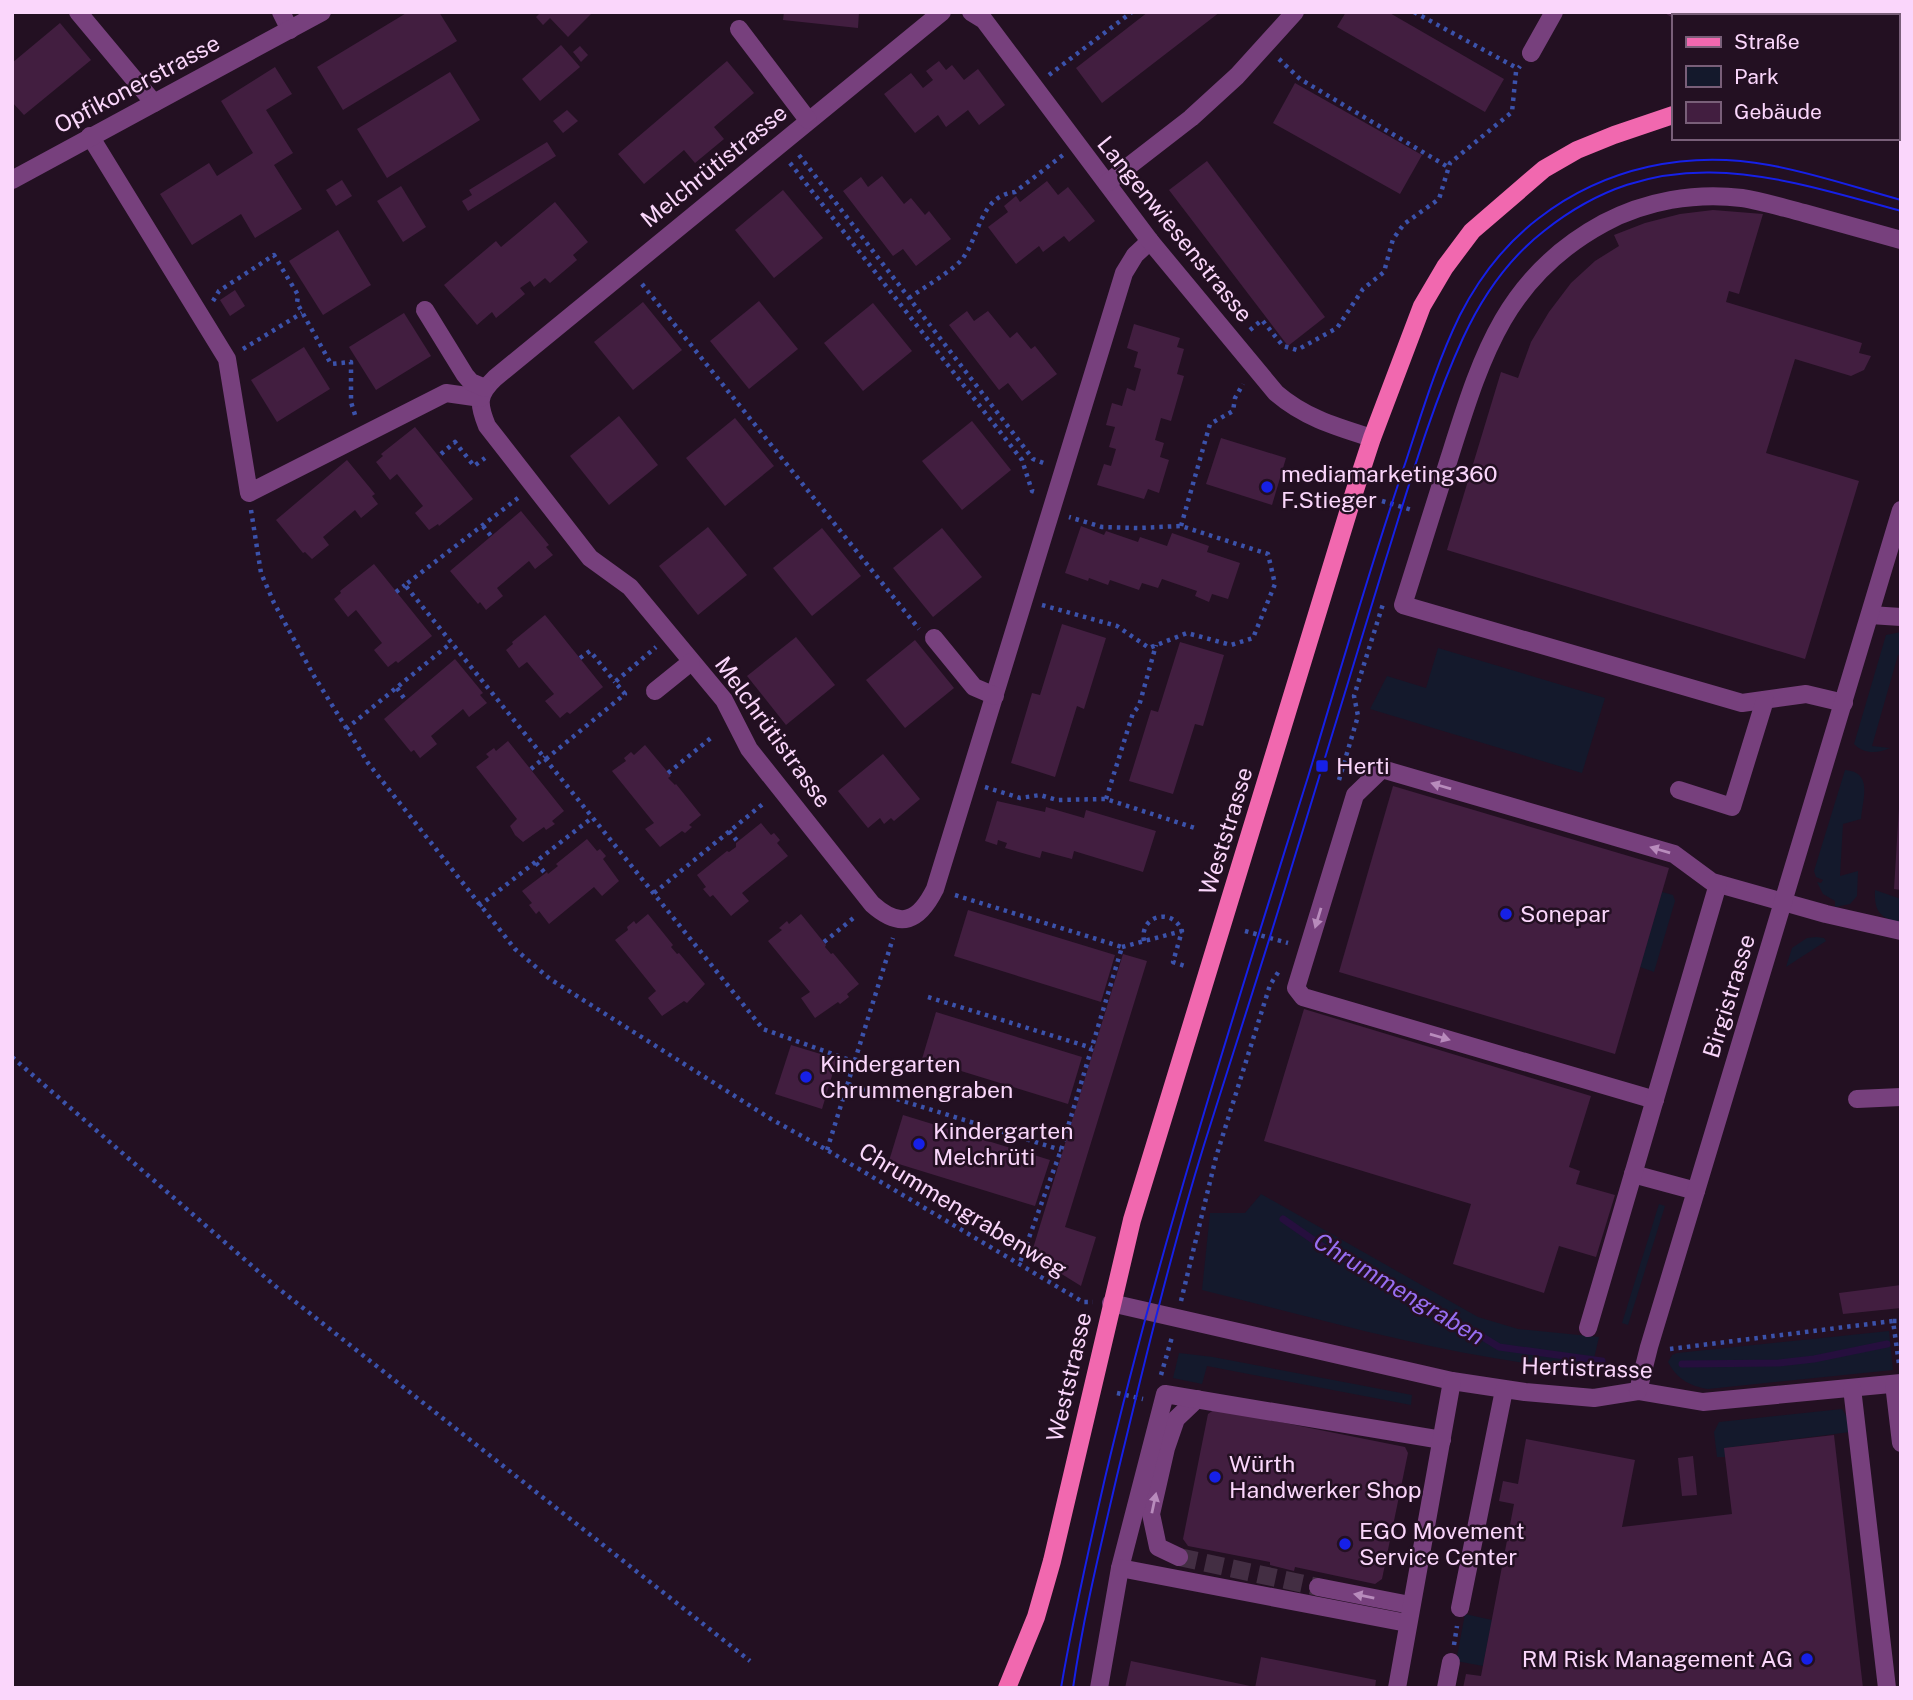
<svg xmlns="http://www.w3.org/2000/svg" width="1913" height="1700" viewBox="0 0 1913 1700" font-family="'Public Sans',sans-serif">
<rect width="100%" height="100%" fill="#231022"/>
<g fill="#14192c">
<path d="M1901,632v23h-3l-26,91 18,2c-13,6 -26,6 -36,-4l32,-109z"/>
<path d="M1438,648l167,50 -23,75 -212,-64 17,-33 39,12z"/>
<path d="M1845,770c28,2 18,28 16,49l-18,5 -3,52 18,-5 -1,25 -7,8 -15,3v-6l-12,-7 -6,-12 4,1 2,-3 -7,-3 -2,-6z"/>
<path d="M1875,890l26,9v24c-21,-5 -27,-11 -26,-33z"/>
<path d="M1662,892l11,3 2,6 -21,71 -14,-5z"/>
<path d="M1816,937l8,1 2,3 -40,26 6,-19 15,-10z"/>
<path d="M1261,1194l217,123 40,12 81,8 -8,34c-134,-12 -260,-49 -389,-81l8,-77h35z"/>
<path d="M1659,1204l6,2 -37,119 -6,-2z"/>
<path d="M1889,1331l4,39 -185,19c-19,-3 -31,-10 -40,-27l4,-7 5,-2z"/>
<path d="M1179,1353l34,4 199,38 -1,10 -204,-39 -5,18 -29,-6z"/>
<path d="M1842,1409l5,8 3,15 -125,16v9h-8l-3,-25 5,-10z"/>
<path d="M1465,1614l27,6 -9,46 -27,-5z"/>
</g>
<g fill="none" stroke-linecap="round" stroke-linejoin="round">
<g stroke="#260f3e" stroke-width="7">
<path d="M1283,1219l52,36 20,8 36,27 82,41 26,16 103,14"/>
<path d="M1682,1364l97,-1 35,-4 73,-15"/>
</g>
</g>
<g fill="#421e40">
<path d="M408,12h31l18,29 -114,69 -26,-43z"/>
<path d="M541,12h52l-25,25 -18,-19 -7,7 -7,-8z"/>
<path d="M784,12h75l-1,16 -75,-8z"/>
<path d="M1148,12h72l-118,91 -26,-35z"/>
<path d="M1346,12h42l116,67 -19,33 -148,-85z"/>
<path d="M1663,12h70l-2,4h-58v2z"/>
<path d="M60,23l31,37 -67,55 -12,-13v-39z"/>
<path d="M561,45l19,22 -40,34 -18,-22z"/>
<path d="M580,46l8,9 -7,7 -8,-10z"/>
<path d="M727,61l27,32 -40,34 10,12 -29,24 -11,-13 -40,34 -26,-30z"/>
<path d="M939,61l7,9 6,-5 12,15 14,-11 27,36 -26,20 -11,-15 -22,17 -8,-12 -23,18 -31,-39 27,-21 12,15 10,-8 -7,-9z"/>
<path d="M275,67l17,27 -26,16 27,43 -19,12 28,44 -47,29 -14,-24 -49,31 -32,-51 49,-31 8,13 36,-23 -32,-52z"/>
<path d="M450,72l30,48 -93,58 -30,-49z"/>
<path d="M1295,83l127,72 -22,39 -127,-71z"/>
<path d="M567,110l11,11 -15,12 -10,-12z"/>
<path d="M547,142l9,14 -88,55 -6,-10 10,-6 -3,-5z"/>
<path d="M1207,161l118,156 -37,29 -119,-156z"/>
<path d="M882,176l22,28 7,-6 14,17 4,-4 22,28 -35,27 -13,-17 -10,7 -50,-65 18,-14 7,10z"/>
<path d="M342,180l10,16 -16,10 -10,-16z"/>
<path d="M1047,181l11,14 10,-8 27,34 -26,21 -5,-6 -21,16 -4,-6 -23,18 -28,-37 20,-15 -4,-6 12,-10 4,6z"/>
<path d="M401,186l25,41 -23,15 -26,-41z"/>
<path d="M783,190l40,48 -49,40 -39,-48z"/>
<path d="M555,202l33,40 -15,13 4,5 -27,23 -5,-5 -11,9 -4,-6 -10,7 5,6 -29,24 -4,-6 -15,13 -33,-40 52,-44 5,6z"/>
<path d="M1713,210l50,4 -24,80 -10,-3 -3,11 136,41 -3,10 12,3 -7,14 -13,6 -56,-17 -29,94 93,28 -54,178 -358,-109 54,-178 17,6 13,-36 18,-30 22,-29 24,-22 24,-15 -5,-11 31,-12 35,-9z"/>
<path d="M338,230l33,55 -48,30 -34,-54z"/>
<path d="M235,290l10,16 -15,10 -10,-16z"/>
<path d="M759,301l39,48 -49,40 -39,-48z"/>
<path d="M643,302l39,48 -49,40 -39,-48z"/>
<path d="M873,303l39,48 -49,40 -39,-48z"/>
<path d="M967,311l7,10 14,-10 22,27 7,-6 14,17 4,-3 22,28 -35,27 -14,-18 -9,7 -50,-65z"/>
<path d="M404,313l27,43 -55,34 -27,-43z"/>
<path d="M1134,324l46,14 -3,9 7,2 -7,25 7,2 -13,45 -10,-3 -6,22 9,3 -4,14 9,3 -10,33 -11,-4 -4,10 -47,-14 7,-21 7,2 5,-17 -7,-2 6,-20 -9,-2 6,-22 10,3 5,-18 8,3 6,-22 -7,-2 4,-15 -11,-4z"/>
<path d="M304,347l26,42 -53,33 -26,-42z"/>
<path d="M619,416l39,49 -49,40 -39,-49z"/>
<path d="M735,418l39,48 -49,40 -39,-48z"/>
<path d="M972,421l39,49 -49,40 -40,-49z"/>
<path d="M415,427l58,72 -34,27 -1,-2 -9,6 -14,-17 8,-7 -26,-32 -7,6 -14,-18 7,-6 -2,-2z"/>
<path d="M1221,438l65,20 -14,47 -66,-21z"/>
<path d="M347,460l28,34 -3,2 6,8 -17,14 -6,-8 -32,27 6,8 -17,14 -7,-7 -2,1 -27,-33z"/>
<path d="M521,511l28,34 -3,2 7,8 -18,14 -6,-8 -32,27 6,8 -17,14 -6,-8 -2,2 -28,-33z"/>
<path d="M1081,526l23,9 2,-4 32,11 2,-5 27,9 5,-13 37,13 -2,6 33,11 -12,36 -16,-5 -3,8 -14,-6 2,-5 -35,-12 -4,9 -16,-5 -3,7 -29,-10 -2,5 -19,-7 -1,3 -23,-8z"/>
<path d="M708,527l39,48 -49,40 -39,-49z"/>
<path d="M822,528l39,48 -49,40 -39,-48z"/>
<path d="M942,528l40,49 -49,40 -40,-49z"/>
<path d="M374,564l58,72 -34,27 -2,-2 -8,6 -14,-17 8,-7 -26,-33 -8,7 -14,-18 7,-6 -1,-2z"/>
<path d="M545,615l58,72 -33,27 -3,-2 -7,6 -15,-17 9,-7 -27,-32 -8,6 -13,-18 7,-6 -1,-2z"/>
<path d="M1062,624l44,14 -22,71 -7,-3 -22,71 -44,-14 21,-70 8,2z"/>
<path d="M796,637l39,48 -49,40 -39,-49z"/>
<path d="M915,640l39,48 -49,40 -39,-48z"/>
<path d="M1180,642l44,13 -21,71 -8,-2 -22,70 -44,-13 22,-71 7,2z"/>
<path d="M455,659l28,34 -3,2 7,8 -18,14 -6,-8 -32,27 6,8 -17,14 -6,-8 -3,2 -27,-33z"/>
<path d="M508,741l56,70 -12,10 3,3 -9,6 -2,-3 -21,15 -8,-7 -5,-9 7,-7 -41,-52 13,-10 -3,-3 8,-6 2,3z"/>
<path d="M645,745l26,31 -3,2 7,7 1,-1 25,31 -12,10 3,2 -7,6 -3,-2 -22,16 -15,-18 9,-6 -42,-52 14,-10 -2,-3 7,-6 3,3z"/>
<path d="M883,754l37,45 -26,22 -3,-3 -7,6 -4,-6 -12,10 -30,-37z"/>
<path d="M1393,786l276,82 -54,186 -276,-82z"/>
<path d="M997,801l48,11 1,-5 38,11 2,-8 70,21 -13,41 -69,-21 -2,8 -30,-8 -2,7 -35,-10 2,-5 -9,-3 -1,5 -12,-4z"/>
<path d="M1899,808h2v82l-7,-1z"/>
<path d="M761,823l10,12 3,-2 6,7 -3,3 11,13 -46,37 7,8 -18,15 -18,-21 -3,2 -7,-8 3,-2 -9,-12 30,-24 2,1 7,-5v-4z"/>
<path d="M587,839l10,12 3,-2 6,7 -3,3 16,22 -17,15 -8,-9 -45,37 -10,-13 -3,3 -7,-9 3,-2 -10,-12 25,-19 1,2 10,-8 -2,-2z"/>
<path d="M968,910l147,45 -14,47 -147,-46z"/>
<path d="M648,914l25,31 -2,2 6,7 2,-1 26,31 -18,19 -3,-2 -22,15 -14,-18 8,-7 -41,-51 13,-10 -1,-3 7,-6 2,3z"/>
<path d="M801,914l25,31 -1,2 6,7 2,-1 26,31 -12,10 2,3 -9,7 -2,-2 -23,16 -14,-20 9,-6 -42,-51 14,-11 -3,-2 8,-7 2,3z"/>
<path d="M1123,954l24,7 -82,266 31,10 -15,49 -50,-31z"/>
<path d="M1304,1009l287,87 -22,71 11,4 -4,13 39,11 -19,62 -37,-11 -15,47 -91,-29 18,-60 -207,-63z"/>
<path d="M936,1012l146,45 -14,47 -146,-45z"/>
<path d="M791,1045l46,14 -15,50 -47,-15z"/>
<path d="M903,1115l147,45 -15,46 -146,-45z"/>
<path d="M1901,1285v23l-58,6 -4,-21z"/>
<path d="M1215,1409l190,38 3,6 -26,126 -7,5 -80,-17 -1,4 -24,-6v-3l-82,-16 -5,-7 25,-125z"/>
<path d="M1834,1435l29,253h-400l3,-14 15,2 33,-172 -15,-3 4,-20 15,3 8,-45 109,21 -13,67 110,-13 -8,-66z"/>
<path d="M1693,1456l4,39 -15,1 -4,-38z"/>
<path d="M1261,1657l115,23 -1,8h-120z"/>
<path d="M1131,1661l124,26v1h-130z"/>
</g>
<g fill="none" stroke-linecap="round" stroke-linejoin="round">
<path stroke="#432e43" stroke-width="18" stroke-dasharray="18 9" stroke-linecap="butt" d="M1179,1557l139,30"/>
<g stroke="#3b52ab" stroke-width="4.5" stroke-dasharray="3.5 5" stroke-linecap="butt">
<path d="M1414,12l101,55"/>
<path d="M1279,59l21,20 148,88"/>
<path d="M1049,75l83,-63"/>
<path d="M799,155l234,304 13,5"/>
<path d="M790,163l232,297 10,31 6,2"/>
<path d="M642,284l277,345"/>
<path d="M909,298c14,-10 45,-28 54,-40 17,-23 17,-62 52,-66l48,-37"/>
<path d="M213,301l6,-10 55,-36 24,40 -1,8 34,61 20,-2v40l5,16"/>
<path d="M1250,330l12,-10 21,26 14,4 40,-22 26,-39 21,-17 9,-33 11,-15 35,-25 11,-36 62,-51 4,-40 4,-6"/>
<path d="M243,349l59,-36"/>
<path d="M441,454l14,-12 19,24 11,-8"/>
<path d="M518,498l-113,87 358,444 92,33"/>
<path d="M1382,501l30,9 -1,2"/>
<path d="M251,510l10,63 13,30 40,73 54,87 147,186 35,30 221,140 56,31 256,152h10"/>
<path d="M483,526l8,10"/>
<path d="M1181,526l29,-102 23,-13 2,-13 8,-14"/>
<path d="M396,592l9,-7"/>
<path d="M1042,605l75,21 32,22 38,-15 44,12 22,-7 22,-54 -7,-30 -87,-28 -43,2 -36,-1 -33,-10"/>
<path d="M580,658l10,-7 25,31"/>
<path d="M397,688l9,13"/>
<path d="M346,729l105,-86"/>
<path d="M546,759l79,-65 -10,-12 41,-35"/>
<path d="M531,769l14,-12"/>
<path d="M668,773l43,-35"/>
<path d="M1339,780l19,-64 -4,-20 29,-92"/>
<path d="M985,787l35,11 20,-3 17,5 49,-1 92,30"/>
<path d="M1106,799l27,-86 6,-7 17,-61"/>
<path d="M729,831l9,11"/>
<path d="M536,863l9,10"/>
<path d="M654,893l110,-90"/>
<path d="M955,895l167,52 -61,203 -42,115"/>
<path d="M479,906l114,-89"/>
<path d="M1245,931l43,12"/>
<path d="M1144,941c-5,-26 29,-34 38,-10"/>
<path d="M824,942l32,-26"/>
<path d="M1122,947l60,-16 -9,31 12,4"/>
<path d="M928,997l164,51"/>
<path d="M12,1057l262,228 476,376"/>
<path d="M848,1084l213,66"/>
<path d="M827,1150l66,-212"/>
<path d="M1181,1301l35,-144 54,-172 9,-14"/>
<path d="M1893,1321h8"/>
<path d="M1670,1349l223,-28 6,43"/>
<path d="M1161,1375l11,-38"/>
<path d="M1117,1393l26,6"/>
<path d="M1454,1645l3,-19"/>
</g>
<g stroke="#77407d" stroke-width="18">
<path d="M78,12l76,91"/>
<path d="M281,12l9,18"/>
<path d="M942,12l-447,366c-18,17 -17,26 -8,48l103,132 40,29 94,113 25,49 123,155c29,26 47,17 63,-15l189,-616 11,-18 15,-14"/>
<path d="M971,12l13,8 166,221 126,152c29,25 61,34 96,45"/>
<path d="M739,29l69,91"/>
<path d="M1531,53l23,-41"/>
<path d="M90,136l137,223 22,134 197,-100 35,5"/>
<path d="M12,180l310,-168"/>
<path d="M1107,183l84,-65 46,-42 58,-64"/>
<path d="M425,310l40,65 6,7 14,6"/>
<path d="M1870,615l31,2"/>
<path d="M934,638l40,49 21,9"/>
<path d="M655,691l36,-29"/>
<path d="M1844,703l-38,-9 -64,9 -339,-98c15,-49 31,-97 46,-146 32,-101 55,-182 155,-236 41,-22 91,-31 138,-25 20,3 42,10 62,15 32,9 64,18 97,27"/>
<path d="M1679,790l53,17 33,-107"/>
<path d="M1857,1099l44,-2"/>
<path d="M1655,1100l-352,-103 -7,-9 59,-193 27,-26 292,85 38,28 114,32 75,17"/>
<path d="M1633,1174l63,17"/>
<path d="M1111,1303l341,78 73,11 69,6 44,-7 65,11 198,-19"/>
<path d="M1588,1328l130,-444"/>
<path d="M1894,1384l7,59"/>
<path d="M1852,1388l35,300"/>
<path d="M1638,1391l11,-44 252,-837"/>
<path d="M1179,1557l-21,-10 -7,-33 15,-66 10,-29 21,-20"/>
<path d="M1120,1568l45,-174 277,46"/>
<path d="M1318,1587l92,18"/>
<path d="M1460,1608l44,-218"/>
<path d="M1099,1688l21,-120 287,55"/>
<path d="M1397,1688l55,-307"/>
<path d="M1446,1688l5,-26"/>
</g>
<g stroke="#f168af" stroke-width="18">
<path d="M1897,42l4,-1"/>
<path d="M1007,1688l29,-71 16,-56 80,-341 222,-727 18,-55 50,-132 23,-39 27,-36 72,-62 33,-19 37,-15 59,-20"/>
</g>
<g stroke="#1620e7" stroke-width="2">
<path d="M1061,1688c12,-71 28,-140 44,-210 56,-237 130,-468 203,-701 32,-105 62,-211 98,-316 16,-49 31,-99 54,-146 19,-37 46,-72 79,-97 66,-51 149,-68 230,-53 45,8 88,23 132,35"/>
<path d="M1073,1688c10,-70 27,-139 43,-208 27,-112 54,-225 88,-335 29,-92 59,-184 87,-276 31,-101 62,-203 93,-304 24,-76 46,-155 79,-227 19,-41 45,-79 81,-107 117,-93 228,-56 357,-20"/>
</g>
</g>
<defs><path id="oneway-solid" d="M-6-.8H1V-3.2L6.5 0L1 3.2V.8H-6Z" transform="scale(1.75)"/></defs>
<g fill="#b88bbc">
<use href="#oneway-solid" transform="translate(1441 786) rotate(-164)"/>
<use href="#oneway-solid" transform="translate(1660 850) rotate(-164)"/>
<use href="#oneway-solid" transform="translate(1318 918) rotate(107)"/>
<use href="#oneway-solid" transform="translate(1440 1037) rotate(16)"/>
<use href="#oneway-solid" transform="translate(1154 1503) rotate(-78)"/>
<use href="#oneway-solid" transform="translate(1364 1596) rotate(-169)"/>
</g>
<g fill="#1620e7" stroke="#231022" stroke-width="2.5">
<circle cx="1267" cy="487" r="7"/>
<rect x="1315" y="759" width="14" height="14" rx="3.5"/>
<circle cx="1506" cy="914" r="7"/>
<circle cx="806" cy="1077" r="7"/>
<circle cx="919" cy="1144" r="7"/>
<circle cx="1215" cy="1477" r="7"/>
<circle cx="1345" cy="1544" r="7"/>
<circle cx="1807" cy="1659" r="7"/>
</g>
<g text-anchor="middle" stroke-width="5" stroke-linejoin="round" paint-order="stroke">
<g font-size="23" fill="#fad6fb" stroke="#231022">
<text transform="translate(137 84) rotate(-28)" y="8">Opfikonerstrasse</text>
<text transform="translate(714 166) rotate(-39)" y="8">Melchrütistrasse</text>
<text transform="translate(1175 229) rotate(51)" y="8">Langenwiesenstrasse</text>
<text transform="translate(773 732) rotate(54)" y="8">Melchrütistrasse</text>
<text transform="translate(1226 831) rotate(-73)" y="8">Weststrasse</text>
<text transform="translate(1729 996) rotate(-73)" y="8">Birgistrasse</text>
<text transform="translate(963 1210) rotate(31)" y="8">Chrummengrabenweg</text>
<text transform="translate(1587 1368) rotate(2)" y="8">Hertistrasse</text>
<text transform="translate(1069 1377) rotate(-77)" y="8">Weststrasse</text>
</g>
<g font-size="23" fill="#fad6fb" stroke="#231022" text-anchor="start">
<text x="1281" y="482">mediamarketing360<tspan x="1281" dy="26">F.Stieger</tspan></text>
<text x="1336" y="774">Herti</text>
<text x="1520" y="922">Sonepar</text>
<text x="820" y="1072">Kindergarten<tspan x="820" dy="26">Chrummengraben</tspan></text>
<text x="933" y="1139">Kindergarten<tspan x="933" dy="26">Melchrüti</tspan></text>
<text x="1229" y="1472">Würth<tspan x="1229" dy="26">Handwerker Shop</tspan></text>
<text x="1359" y="1539">EGO Movement<tspan x="1359" dy="26">Service Center</tspan></text>
<text x="1793" y="1667" text-anchor="end">RM Risk Management AG</text>
</g>
<g font-size="24" font-style="italic" fill="#986ef1" stroke="#231022">
<text transform="translate(1399 1289) rotate(31)" y="8">Chrummengraben</text>
</g>
</g>
<rect width="1913" height="1700" fill="none" stroke="#fad6fb" stroke-width="28"/>
<rect x="1672" y="14" width="228" height="126" fill="#231022" stroke="#795f79" stroke-width="2"/>
<rect x="1686" y="37" width="35" height="10" fill="#f168af" stroke="#795f79" stroke-width="2"/>
<text x="1734" y="49" font-size="21" fill="#fad6fb">Straße</text>
<rect x="1686" y="66" width="35" height="21" fill="#14192c" stroke="#795f79" stroke-width="2"/>
<text x="1734" y="84" font-size="21" fill="#fad6fb">Park</text>
<rect x="1686" y="102" width="35" height="21" fill="#421e40" stroke="#795f79" stroke-width="2"/>
<text x="1734" y="119" font-size="21" fill="#fad6fb">Gebäude</text>
</svg>
